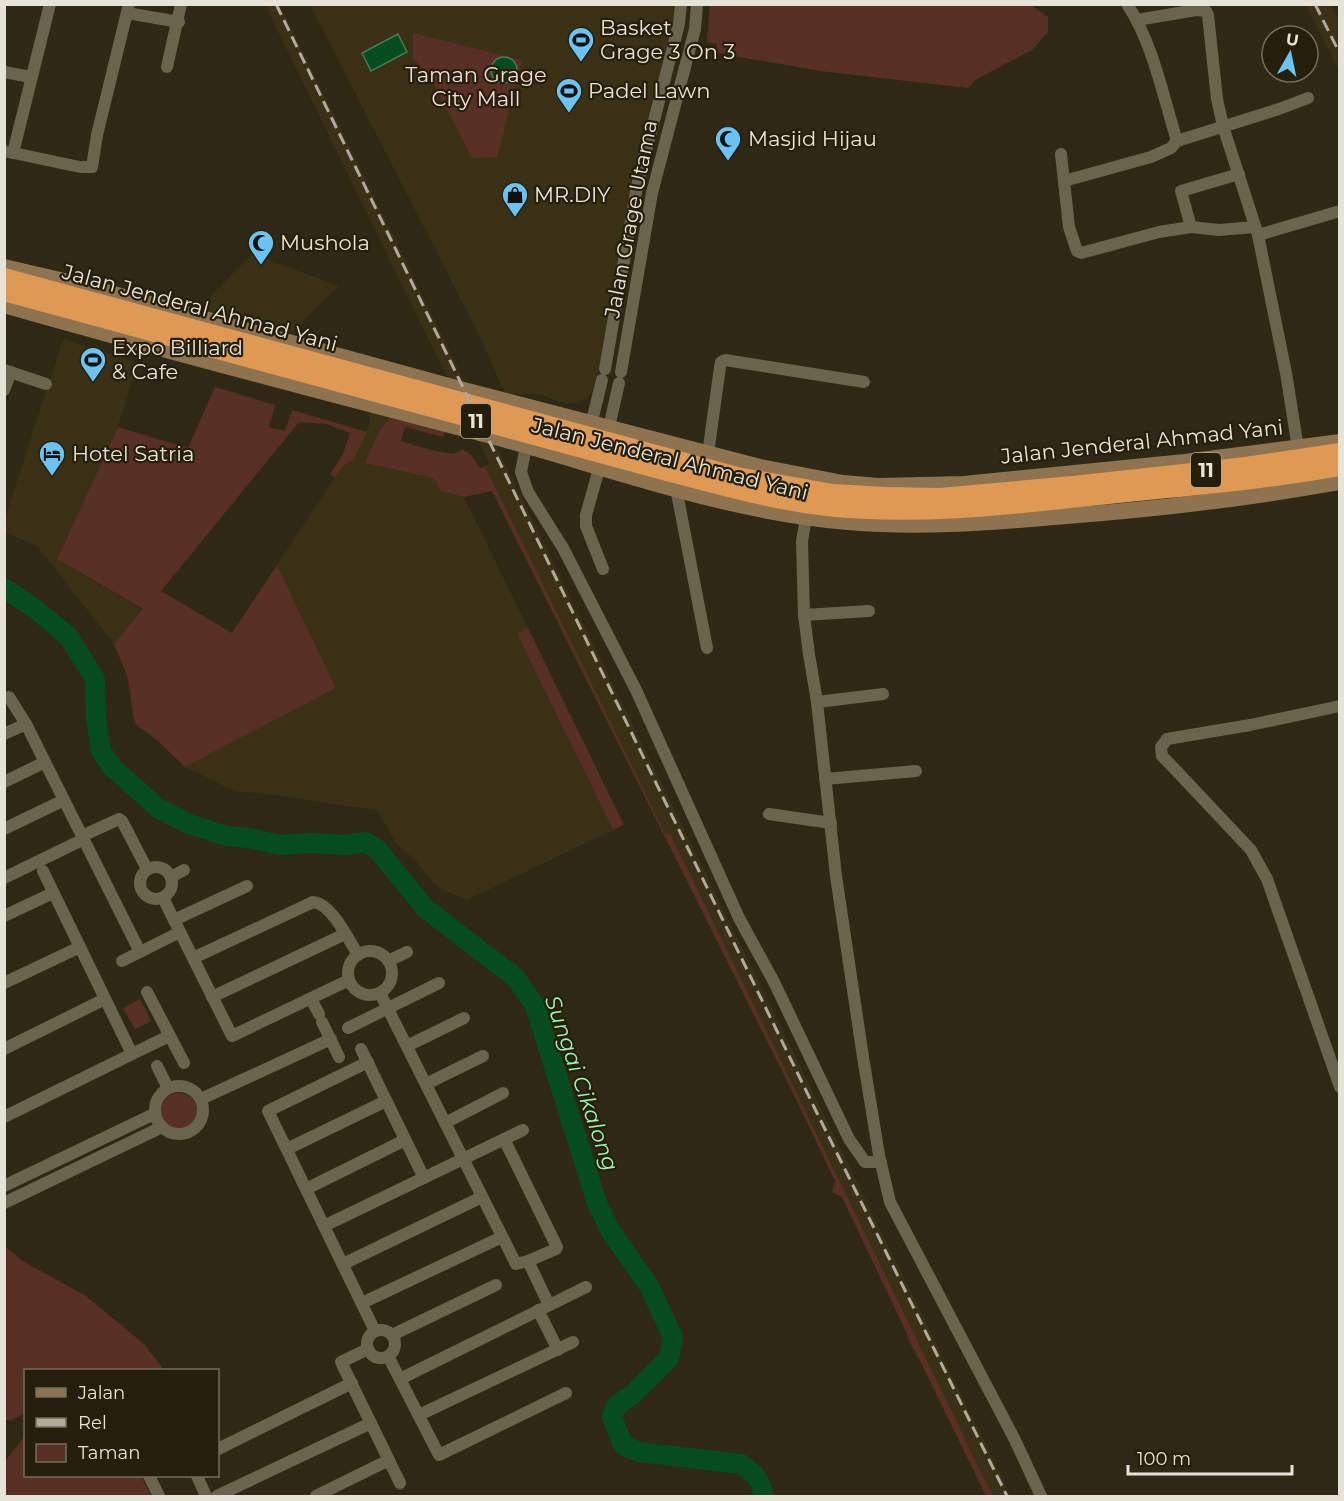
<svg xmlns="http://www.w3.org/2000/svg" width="1344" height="1501" viewBox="0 0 1344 1501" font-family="Montserrat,sans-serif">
<rect width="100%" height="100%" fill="#2e2815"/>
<g fill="#393016">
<path d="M265,5h15l731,1491h-18l-318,-653 -5,-9 -4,1 -181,-369 4,-3z"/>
<path d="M310,5h365l-1,16 -18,73 -23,83 -33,190 -5,19 -6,10 -8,6 -13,2 -14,-4 -13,-6h-25l-10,2 -28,-63z"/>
<path d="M1306,5h25l8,16v49z"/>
<path d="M252,254l87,32 -48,47 -93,-24z"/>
<path d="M63,339l75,24 -21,66 -60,130 86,51 -29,34 -77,-98 -32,-14v-13z"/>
<path d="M369,412l29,5 -16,10 -16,36 67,15 7,13 24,6 64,131 -10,5 1,5 94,192 -146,70 -22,-9 -11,-7 -19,-24 -20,-18 -16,-29 -4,-3 -102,-15 -39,-4 -49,-24 151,-79 -59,-123 66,-99 10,-6 17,-37z"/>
</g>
<g fill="#582f25">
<path d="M1031,5l17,12v15l-16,18 -57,30 -7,8 -148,-17 -103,-18v-9l-10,-2 3,-37z"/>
<path d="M413,33l109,27 -25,97 -25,1 -44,-85 -15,-14z"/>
<path d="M215,387l60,18 -6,22 16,4 7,-21 75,22 -14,28 -10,6 -8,12 -5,-4 13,-20 7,-21 -23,-9 -28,-2 -138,169 71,42 45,-68 59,123 -151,79 -29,-28 -21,-15 -8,-49 -13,-31 29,-35 -86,-50 61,-132 70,21z"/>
<path d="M391,418l56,12 -4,7 -38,-10 -4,14 29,9 24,4 9,-5 8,6 9,13 5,-2 181,369 4,-2 5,10 318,653h-7l-64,-131 -14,-26v-3l-66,-139 -10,-5 3,-11 -40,-84 -303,-606 -28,6 -24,-6 -7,-13 -68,-15c6,-12 15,-39 26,-45z"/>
<path d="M528,628l96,197 -11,5 -94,-192 -1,-5z"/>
<path d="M140,999l11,22 -16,8 -12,-21z"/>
<circle cx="179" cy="1111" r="18"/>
<path d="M5,1246l16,14 65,36 58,48 20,26h-138l-1,43 -13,7h-7z"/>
<path d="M25,1436l1,40h115l10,20h-146v-35z"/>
</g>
<g fill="#054d1f" stroke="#497a56" stroke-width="1.5">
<path d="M398,34l9,18 -36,19 -9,-18z"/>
<circle cx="504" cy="70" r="13"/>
</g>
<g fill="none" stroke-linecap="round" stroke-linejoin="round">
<path stroke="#054d1f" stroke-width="20" d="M4,588l31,21 33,27 27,43 1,40 5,32 11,16 46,41 31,16 38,12 21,2 32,7 30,-2 35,2 21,-3 11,7 49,60 90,69 19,28 62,197 13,27 39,56 24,51 -4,21 -36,36 -17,12 -4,11 11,28 16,7 102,12c13,9 21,16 22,32"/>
<g stroke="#6a634e" stroke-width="12">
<path d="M1127,4c26,39 36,92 50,137"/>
<path d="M127,13l52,9"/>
<path d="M1137,20l59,-10 10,1 2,4 9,84 6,27 35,109 28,138 12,75"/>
<path d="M167,67l14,-63"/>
<path d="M4,72l27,5"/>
<path d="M4,151l76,16h12l5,-32 32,-131"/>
<path d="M13,153l37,-149"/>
<path d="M1061,154l8,73 8,24 4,2 78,-21 32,-5 28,3 36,-3"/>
<path d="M1064,181l87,-24 20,-9 6,-7 102,-32 29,-11"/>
<path d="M1191,227l-10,-36 58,-17"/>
<path d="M1258,235l82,-24"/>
<path d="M605,369l32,-183 42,-162 2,-20"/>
<path d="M4,370l42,14"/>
<path d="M621,372l31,-179 43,-164 2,-25"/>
<path d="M4,390l7,-18"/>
<path d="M590,429l12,-49"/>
<path d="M607,436l12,-53"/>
<path d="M526,446l-5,26 7,20 35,56 73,142 103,228 35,64 75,157 16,23h16"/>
<path d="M708,454l12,-87 1,-5 4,-2 139,22"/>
<path d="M601,462l-15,53v11l17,43"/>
<path d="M676,488l31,160"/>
<path d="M806,518l-4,23 2,74 5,39 8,48 19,174 27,181 16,98 11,47 125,238 26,56"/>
<path d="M804,615l65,-4"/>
<path d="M9,697l17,27 114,228"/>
<path d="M817,702l66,-8"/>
<path d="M1340,706l-90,19 -83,14 -6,8 1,9 6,6 83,88 16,29 73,208"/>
<path d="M4,734l22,-10"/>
<path d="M825,779l91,-8"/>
<path d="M4,782l41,-20"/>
<path d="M769,814l62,9"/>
<path d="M4,829l60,-29"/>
<path d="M82,836l37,-17 3,2 25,48"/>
<circle cx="156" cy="883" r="16"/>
<path d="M43,871l89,183 37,-18"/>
<path d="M171,877l13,-7"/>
<path d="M4,878l80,-39"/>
<path d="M163,898l69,138 117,-56"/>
<path d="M4,916l49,-23"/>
<path d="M174,920l73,-34"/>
<circle cx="370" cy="973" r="22"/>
<path d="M193,958l120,-56c18,1 36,38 45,53"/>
<path d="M122,961l58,-29"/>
<path d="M388,961l19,-9"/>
<path d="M4,983l76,-36"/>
<path d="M147,992l37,71"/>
<path d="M380,993l136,271 12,-3"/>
<path d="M212,997l133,-63"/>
<path d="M311,999l8,15"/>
<path d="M322,1022l17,35"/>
<path d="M348,1028l91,-45"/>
<path d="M407,1046l57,-28"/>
<path d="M4,1049l101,-50"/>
<path d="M361,1049l63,129"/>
<path d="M368,1062l-100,49 107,220"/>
<path d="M157,1066l11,22"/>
<path d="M426,1084l57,-28"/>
<circle cx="179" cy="1110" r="24"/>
<path d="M201,1099l130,-60"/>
<path d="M4,1117l128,-63"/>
<path d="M445,1123l58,-30"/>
<path d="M504,1139l53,108 -1,2 -28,12 21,44"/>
<path d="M287,1149l99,-48"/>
<path d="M4,1186l150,-72"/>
<path d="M306,1189l99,-49"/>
<path d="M4,1203l158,-76"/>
<path d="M324,1226l199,-96"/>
<path d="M343,1264l139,-67"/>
<path d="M362,1303l140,-66"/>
<path d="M538,1310l20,40"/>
<circle cx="381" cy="1344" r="14"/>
<path d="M392,1335l104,-50"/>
<path d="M368,1349l-27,13 59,121"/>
<path d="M388,1356l51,99 127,-62"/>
<path d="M400,1379l186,-92"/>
<path d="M419,1415l154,-73"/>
<path d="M218,1449l134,-66"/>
<path d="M149,1476l10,20"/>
<path d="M197,1476l9,20"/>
<path d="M217,1496l154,-73"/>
<path d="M316,1496l73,-36"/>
</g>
<g stroke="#8d7350" stroke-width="16">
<path d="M4,267l69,16 383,105 304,79 83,16 35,3 86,-2 221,-22 155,-20"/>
<path d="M4,305c161,46 323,88 484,130 119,32 237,77 360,87 69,6 137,1 206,-5 95,-7 191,-18 286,-35"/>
</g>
<g stroke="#de9955" stroke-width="18">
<path d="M4,277l733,199 96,17 53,3 54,1 133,-12 165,-18 102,-15"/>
<path d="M4,292l663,180c53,14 106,29 160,35 95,10 188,-2 282,-12 77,-8 154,-14 231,-28"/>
</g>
<g stroke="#afaa9c" stroke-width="3" stroke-dasharray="12 6" stroke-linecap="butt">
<path d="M276,4l540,1107 191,385"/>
<path d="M1315,4l25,50"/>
</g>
</g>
<defs>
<g id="stadium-pin" transform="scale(1.35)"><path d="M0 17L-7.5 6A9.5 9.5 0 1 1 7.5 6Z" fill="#6cc3f2" stroke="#241e0b"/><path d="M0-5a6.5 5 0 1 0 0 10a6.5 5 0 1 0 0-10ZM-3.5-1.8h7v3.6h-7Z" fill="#111"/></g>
<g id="mosque-pin" transform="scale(1.35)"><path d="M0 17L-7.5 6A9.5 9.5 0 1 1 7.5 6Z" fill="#6cc3f2" stroke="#241e0b"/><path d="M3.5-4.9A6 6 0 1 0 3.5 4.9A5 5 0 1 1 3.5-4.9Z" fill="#111"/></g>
<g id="shop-pin" transform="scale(1.35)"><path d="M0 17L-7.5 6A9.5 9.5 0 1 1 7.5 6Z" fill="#6cc3f2" stroke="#241e0b"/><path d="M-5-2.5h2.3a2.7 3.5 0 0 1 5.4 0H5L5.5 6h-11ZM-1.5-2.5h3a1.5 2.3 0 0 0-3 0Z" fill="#111"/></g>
<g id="hotel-pin" transform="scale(1.35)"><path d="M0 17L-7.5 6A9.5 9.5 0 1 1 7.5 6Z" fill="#6cc3f2" stroke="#241e0b"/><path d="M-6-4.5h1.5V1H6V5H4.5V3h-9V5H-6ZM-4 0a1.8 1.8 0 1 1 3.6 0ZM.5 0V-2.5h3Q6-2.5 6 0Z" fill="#111"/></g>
</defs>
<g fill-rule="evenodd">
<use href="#stadium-pin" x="581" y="40"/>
<use href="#stadium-pin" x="569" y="91"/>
<use href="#mosque-pin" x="728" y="139"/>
<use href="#shop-pin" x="515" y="195"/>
<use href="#mosque-pin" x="261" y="243"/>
<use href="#stadium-pin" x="93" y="360"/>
<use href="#hotel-pin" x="52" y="454"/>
</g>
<g text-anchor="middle" stroke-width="4.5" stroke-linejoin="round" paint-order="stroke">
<g fill="#241e0b" stroke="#aca89a" stroke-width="1.5">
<rect x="461" y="404" width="30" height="34" rx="4.5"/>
<rect x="1191" y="453" width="30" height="34" rx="4.5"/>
</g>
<g font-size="20" font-weight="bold" fill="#e7e3d7">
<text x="476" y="428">11</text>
<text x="1206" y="477">11</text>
</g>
<g font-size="21" fill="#e7e3d7" stroke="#241e0b" text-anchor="start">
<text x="600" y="35">Basket<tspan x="600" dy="24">Grage 3 On 3</tspan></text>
<text x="588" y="98">Padel Lawn</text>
<text x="748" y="146">Masjid Hijau</text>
<text x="534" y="202">MR.DIY</text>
<text x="280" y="250">Mushola</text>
<text x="112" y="355">Expo Billiard<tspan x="112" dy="24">&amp; Cafe</tspan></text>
<text x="72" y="461">Hotel Satria</text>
</g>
<g font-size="21" fill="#f2dbd6" stroke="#241e0b">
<text x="476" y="82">Taman Grage<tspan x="476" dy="24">City Mall</tspan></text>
</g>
<g font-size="21" fill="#e7e3d7" stroke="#241e0b">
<text transform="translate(631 219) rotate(-79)" y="7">Jalan Grage Utama</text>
<text transform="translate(200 308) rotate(15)" y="7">Jalan Jenderal Ahmad Yani</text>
<text transform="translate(1142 442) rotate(-6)" y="7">Jalan Jenderal Ahmad Yani</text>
<text transform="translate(670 459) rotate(14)" y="7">Jalan Jenderal Ahmad Yani</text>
</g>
<g font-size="22" font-style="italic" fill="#9df5ad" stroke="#241e0b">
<text transform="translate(582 1083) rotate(71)" y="8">Sungai Cikalong</text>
</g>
</g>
<rect width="1344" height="1501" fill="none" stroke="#e7e3d7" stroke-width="12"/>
<rect x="24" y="1369" width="195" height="108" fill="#241e0b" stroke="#726d5d" stroke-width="1.5"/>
<rect x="36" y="1388" width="30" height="9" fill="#8d7350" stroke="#726d5d" stroke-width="1.5"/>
<text x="78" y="1399" font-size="18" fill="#e7e3d7">Jalan</text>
<rect x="36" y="1418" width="30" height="9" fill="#afaa9c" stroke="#726d5d" stroke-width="1.5"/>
<text x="78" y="1429" font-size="18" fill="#e7e3d7">Rel</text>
<rect x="36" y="1444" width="30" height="18" fill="#582f25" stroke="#726d5d" stroke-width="1.5"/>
<text x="78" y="1459" font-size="18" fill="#e7e3d7">Taman</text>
<g transform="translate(1290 54) rotate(9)"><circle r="28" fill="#241e0b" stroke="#726d5d" stroke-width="1.5"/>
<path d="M0-4.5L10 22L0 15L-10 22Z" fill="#6cc3f2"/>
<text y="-9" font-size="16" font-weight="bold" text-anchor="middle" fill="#e7e3d7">U</text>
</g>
<path d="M1128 1465v9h164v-9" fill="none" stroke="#e7e3d7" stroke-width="3"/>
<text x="1137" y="1465" font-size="18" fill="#e7e3d7" stroke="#241e0b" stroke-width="4.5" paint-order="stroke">100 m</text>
</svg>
